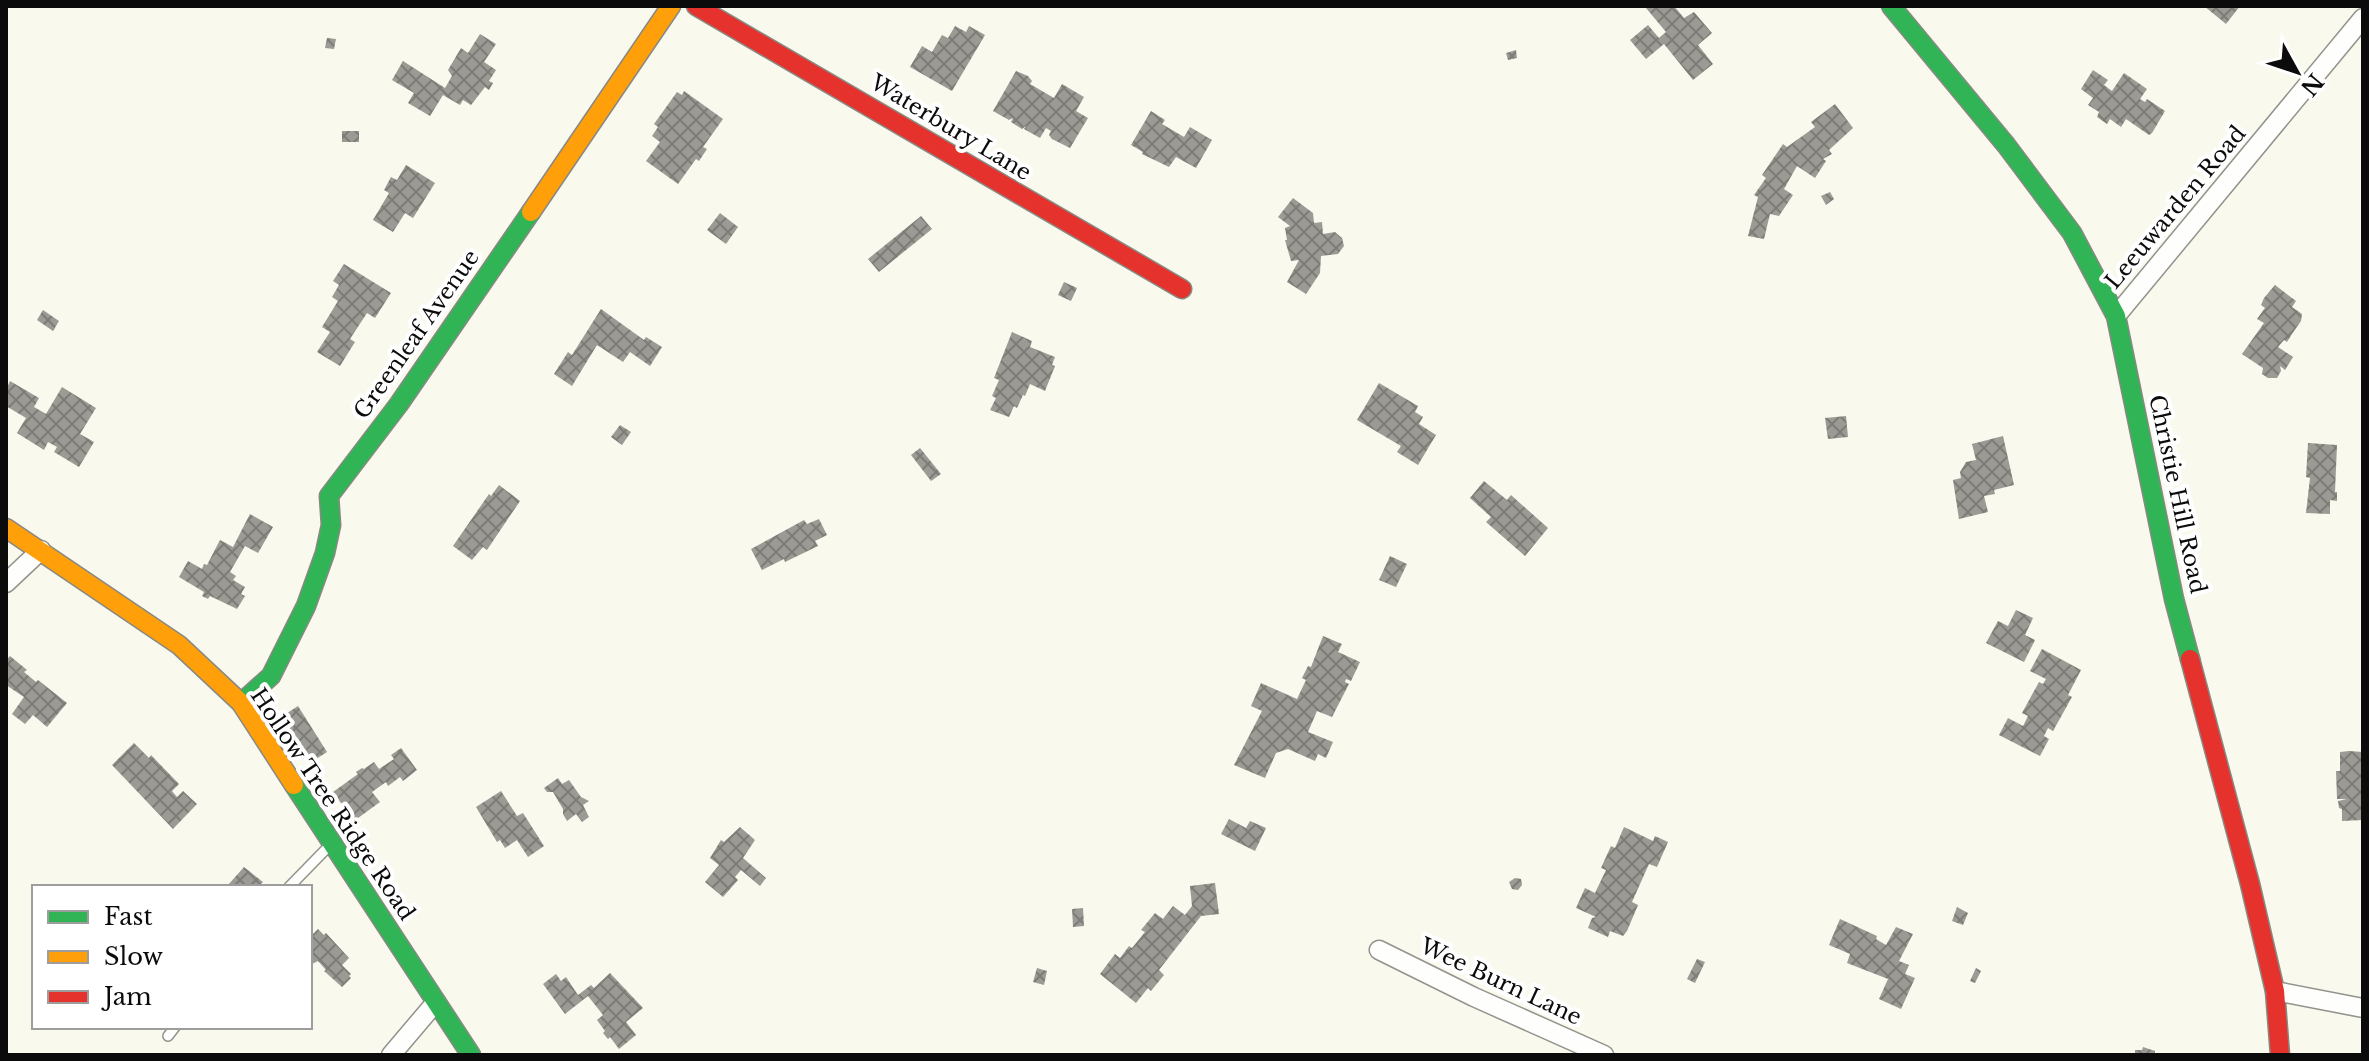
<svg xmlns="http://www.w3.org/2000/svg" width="2369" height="1061" viewBox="0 0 2369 1061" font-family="'Libre Baskerville',serif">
<defs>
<pattern id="building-cross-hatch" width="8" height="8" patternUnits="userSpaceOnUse" patternTransform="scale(2)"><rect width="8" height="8" fill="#9c9a94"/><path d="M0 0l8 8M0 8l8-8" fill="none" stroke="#7d7c77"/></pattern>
</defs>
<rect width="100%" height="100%" fill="#faf9ee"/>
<g fill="url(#building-cross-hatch)">
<path d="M1649,6h25l10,12 10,-6 18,21 -14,12 15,19 -20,16 -29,-36 -18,15 -16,-19 18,-15 11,13 7,-6 -20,-24z"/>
<path d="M2204,6h36l-14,18z"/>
<path d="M955,26l11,6 3,-6 16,9 -33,56 -42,-24 12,-21 10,6 10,-17 6,3z"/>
<path d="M480,34l16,10 -12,18 12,8 -7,11 4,2 -4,7 -4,-3 -14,18 -8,-5 -3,5 -17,-10 -13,21 -22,-13 6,-10 -22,-13 11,-19 42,27 7,-12 -4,-6 13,-22 7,5z"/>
<path d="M327,38l9,1 -2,10 -9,-1z"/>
<path d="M1516,50l1,8 -9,2 -2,-7z"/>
<path d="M2093,70l15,10 -4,5 8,6 12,-18 23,16 -7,10 5,3 2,-3 18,12 -13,22 -3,2 -23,-16 -5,8 -11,-8 -3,5 -10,-7 2,-5 -11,-7 5,-7 -12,-9z"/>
<path d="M1016,71l12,5 4,5 -2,3 24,14 8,-14 22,13 -8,14 12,7 -18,30 -18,-9 -3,-4 2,-4 -5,-3 -6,10 -16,-9 2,-3 -4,3 -11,-7 2,-4 -4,2 -16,-9z"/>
<path d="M684,91l39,28 -20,28 4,2 -8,12 -3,-2 -18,25 -32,-23 14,-19 -8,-6 6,-9 -4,-3 23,-32 5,3z"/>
<path d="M1835,104l18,24 -24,22 3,4 -9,5 3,2 -11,17 -18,-12 -13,23 9,6 -14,21 -9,-2 -6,25 -16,-3 10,-39 -4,-2 12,-17 -4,-3 21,-31 4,3 28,-20 -4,-5z"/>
<path d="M1151,111l14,9 -3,4 22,13 6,-10 22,13 -16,28 -20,-11 -7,10 -27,-13 1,-2 -12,-7z"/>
<rect x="342" y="131" width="17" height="11"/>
<path d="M406,165l29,18 -22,35 -8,-5 -12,19 -20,-12 16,-27 -5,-3 7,-13 6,3z"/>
<path d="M1830,192l4,7 -8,6 -5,-9z"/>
<path d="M1293,198l20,15 1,10 8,-1 1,12 12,-2 7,6 2,8 -6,8 -17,2 -1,17 -14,21 -19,-12 12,-22 -8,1 -6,-21h2l-2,-12 5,-2 -12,-9z"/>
<path d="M720,213l18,14 -12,17 -19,-14z"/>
<path d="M921,216l11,13 -53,43 -11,-13z"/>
<path d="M344,264l47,29 -16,25 -8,-5 -17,26 5,3 -15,24 -23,-14 13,-20 -8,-5 16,-26 -6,-4 7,-12 -6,-4z"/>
<path d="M1064,282l13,6 -6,13 -13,-6z"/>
<path d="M2275,285l21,16 -4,6 10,7 -1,7 -9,13 -5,8 -3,-2 -6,7 15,10 -8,13 -5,-4 1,5 -4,7h-9l-6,-4 1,-6 -21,-14 22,-31 -7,-4 8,-11 -4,-3 3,-7z"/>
<path d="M601,309l43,31 2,-3 16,10 -12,19 -20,-14 -7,10 -26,-17 -25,41 -18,-12 14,-22 4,3z"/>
<path d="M43,310l16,11 -6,10 -16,-11z"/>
<path d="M1012,332l20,9 -2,6 25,10 -3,8 3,1 -10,25 -15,-7 -5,12 -2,-1 -6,13 -3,-2 -5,11 -19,-7 6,-12 -4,-2 7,-16 -5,-2z"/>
<path d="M10,381l29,17 -5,9 12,7 16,-27 34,21 -16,26 14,8 -15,25 -25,-15 3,-5 -9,-5 -4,8 -27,-17 9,-15 -20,-12v-16z"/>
<path d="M1379,383l39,23 -3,6 8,5 -4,7 17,11 -18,30 -21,-13 4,-6 -44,-26z"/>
<path d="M1846,416l2,21 -20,2 -3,-21z"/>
<path d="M620,425l11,7 -9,13 -11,-8z"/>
<path d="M2003,436l11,49 -20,5 1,4 -11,2 4,16 -29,7 -6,-39 8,-2 -1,-6 6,-10 10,-2 -4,-16z"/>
<path d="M2308,443l29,2 -2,47h2v9l-7,-1v14l-24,-1 4,-35 -4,-1z"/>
<path d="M920,448l21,26 -10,7 -20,-26z"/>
<path d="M1484,481l23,19 4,-5 37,33 -23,28 -39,-34 5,-5 -21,-19z"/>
<path d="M499,485l21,16 -33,49 -4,-3 -11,13 -19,-14 36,-52 2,2z"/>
<path d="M250,514l23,13 -15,26 -13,-7 -15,26 6,4 -3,4 12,7 -4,7 4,2 -8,13 -27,-13 -2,3 -6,-3 2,-4 -25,-15 9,-16 14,8 2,-5 3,1 13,-25 13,7z"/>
<path d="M819,519l8,16 -12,6 3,5 -33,16 -1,-3 -22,11 -11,-21 53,-29 3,4z"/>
<path d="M1390,556l17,8 -11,23 -17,-7z"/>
<path d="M2016,610l17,8 -8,17 10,5 -11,22 -38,-19 12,-22 10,5z"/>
<path d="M1323,636l19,8 -4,8 22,10 -9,19 -5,-2 -1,3 4,2 -17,33 -15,-6 -9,21 25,10 -7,16 -8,-4 -3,7 -27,-12 -12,4 -11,25 -31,-13 28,-54 -11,-5 10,-23 36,16 9,-19 -4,-2 6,-12 3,1z"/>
<path d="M2042,649l39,21 -13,25 4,2 -19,34 -5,-3 -4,8 5,3 -9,17 -41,-21 9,-17 15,8 5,-10 -6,-3 17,-31 4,2 3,-5 -16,-8z"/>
<path d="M10,656l17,14 -3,2 12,10 2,-2 29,23 -20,24 -14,-12 -8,9 -13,-10 12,-17 -18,-12v-25z"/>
<path d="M298,706l29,46 -17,11 -29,-46z"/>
<path d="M134,743l15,15 2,-3 28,29 -7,7 5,6 6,-6 14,13 -24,25 -61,-64z"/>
<path d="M401,748l16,22 -14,11 -3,-4 -12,9 -2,-4 -14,10 8,10 -26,19 -21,-29 25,-18 -2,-2 6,-4 2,1 10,-7 5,7 15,-10 -3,-4z"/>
<path d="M2349,751l14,1v68l-21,1v-12l-3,-1 -1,-7 9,-2h-10l-1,-28h4v-19z"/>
<path d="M558,778l4,6 7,-4 12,17 8,4 -6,4 6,12 -7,5 -6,-8 -9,7 -4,-7v-5l-10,-17h-6l-3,-4z"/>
<path d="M501,791l16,25 6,-3 21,33 -16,11 -11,-17 -12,8 -5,-8 -3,2 -21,-35z"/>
<path d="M1229,819l17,9 4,-7 16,7 -11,23 -34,-17z"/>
<path d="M740,827l15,13 -12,18 23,20 -6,8 -19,-16 -6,7 3,3 -15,17 -18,-15 14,-17 -9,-7 11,-18 3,2z"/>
<path d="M1624,827l29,14 2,-5 13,6 -11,25 -8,-3 -17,38 6,3 -11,26 -4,5 -13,-5 -2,6 -20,-9 4,-10 4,-1 -20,-9 9,-20 10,5 11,-23 -5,-2 10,-22 4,2z"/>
<path d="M244,867l19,15 -5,5h-28l-2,-2z"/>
<path d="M1515,878l6,1 1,6 -4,5 -6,-1 -3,-7z"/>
<path d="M1215,883l4,31 -18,2 -42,54 5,5 -13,16 -3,-3 -12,15 -36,-29 15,-20 5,4 9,-12 3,2 13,-16 -4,-2 14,-17 8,6 10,-13 12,9 7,-9 -2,-20z"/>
<path d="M1957,907l11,6 -5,12 -11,-4z"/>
<path d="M1083,908l1,18 -11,1 -1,-18z"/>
<path d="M1840,919l37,17 -1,3 10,6 10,-18 17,7 -14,27 10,4 -4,9 10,4 -14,31 -22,-10 9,-20 -41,-16 3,-9 -21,-9z"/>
<path d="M318,929l6,6 2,-2 23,25 -7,7 9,9 -2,2 2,2 -9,9 -18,-16 2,-1 -8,-9 -8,4v-28z"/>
<path d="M1697,959l8,3 -10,21 -8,-4z"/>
<path d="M1037,968l10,3 -3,14 -11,-3z"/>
<path d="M1976,968l5,3 -6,12 -5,-2z"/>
<path d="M610,973l33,35 -17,14 10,13 -17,14 -9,-12 -2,2 -5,-6 2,-2 -8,-11 6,-5 -15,-19 -23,18 -22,-30 13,-10 5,7 5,-4 12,18 13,-10 3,3z"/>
<path d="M2143,1047l12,4v4h-20v-5h7z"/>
</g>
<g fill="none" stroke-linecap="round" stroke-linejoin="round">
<g stroke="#93928d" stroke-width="12">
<g id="lane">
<path d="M289,887l43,-44"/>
<path d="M168,1036l7,-9"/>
</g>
</g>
<g stroke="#93928d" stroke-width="21">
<g id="street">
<path d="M2116,316l247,-298"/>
<path d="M6,583l35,-33"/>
<path d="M1379,950l95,47 130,58"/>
<path d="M2275,991l88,17"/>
<path d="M391,1055l45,-53"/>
</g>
</g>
<g stroke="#898984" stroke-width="21">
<g id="fast">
<path d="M1891,6l115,139 66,88 44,83 58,283 16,60"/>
<path d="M241,703l30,-27 35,-70 19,-53 6,-28 -2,-29 70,-92 132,-192"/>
<path d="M294,785l177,270"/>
</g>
</g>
<g stroke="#898984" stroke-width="21">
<g id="slow">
<path d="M531,212l140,-206"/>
<path d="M6,528l173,117 62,58 53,82"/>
</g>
</g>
<g stroke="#898984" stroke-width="21">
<g id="jam">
<path d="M696,6l486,283"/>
<path d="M2190,659l60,225 25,107 5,64"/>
</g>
</g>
<use href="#lane" stroke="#fefefc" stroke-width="9"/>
<use href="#street" stroke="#fefefc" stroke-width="18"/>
<use href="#fast" stroke="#30b455" stroke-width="18"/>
<use href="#slow" stroke="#ff9f0a" stroke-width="18"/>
<use href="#jam" stroke="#e5322d" stroke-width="18"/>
</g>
<g text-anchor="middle" stroke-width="8" stroke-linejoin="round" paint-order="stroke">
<g font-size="22" fill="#0b0b0b" stroke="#fff">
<text transform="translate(951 127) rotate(31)" y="8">Waterbury Lane</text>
<text transform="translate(2175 207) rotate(-50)" y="8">Leeuwarden Road</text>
<text transform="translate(416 334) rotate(-55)" y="8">Greenleaf Avenue</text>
<text transform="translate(2178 494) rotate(78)" y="8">Christie Hill Road</text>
<text transform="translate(333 804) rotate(56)" y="8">Hollow Tree Ridge Road</text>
<text transform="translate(1501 981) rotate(25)" y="8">Wee Burn Lane</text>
</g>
</g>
<rect width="2369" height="1061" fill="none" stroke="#0b0b0b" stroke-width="16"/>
<rect x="32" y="885" width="280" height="144" fill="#ffffff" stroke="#9d9d9d" stroke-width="2"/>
<rect x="48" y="911" width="40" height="12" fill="#30b455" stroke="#9d9d9d" stroke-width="2"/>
<text x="104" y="925" font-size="24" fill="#0b0b0b">Fast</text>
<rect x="48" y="951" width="40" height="12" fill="#ff9f0a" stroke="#9d9d9d" stroke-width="2"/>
<text x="104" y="965" font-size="24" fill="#0b0b0b">Slow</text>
<rect x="48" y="991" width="40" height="12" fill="#e5322d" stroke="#9d9d9d" stroke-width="2"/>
<text x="104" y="1005" font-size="24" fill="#0b0b0b">Jam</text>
<g transform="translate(2297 72) rotate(130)" stroke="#ffffff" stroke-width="6" paint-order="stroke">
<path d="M0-6L14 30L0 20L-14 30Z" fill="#0b0b0b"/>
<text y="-12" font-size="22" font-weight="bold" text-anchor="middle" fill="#0b0b0b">N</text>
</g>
</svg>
